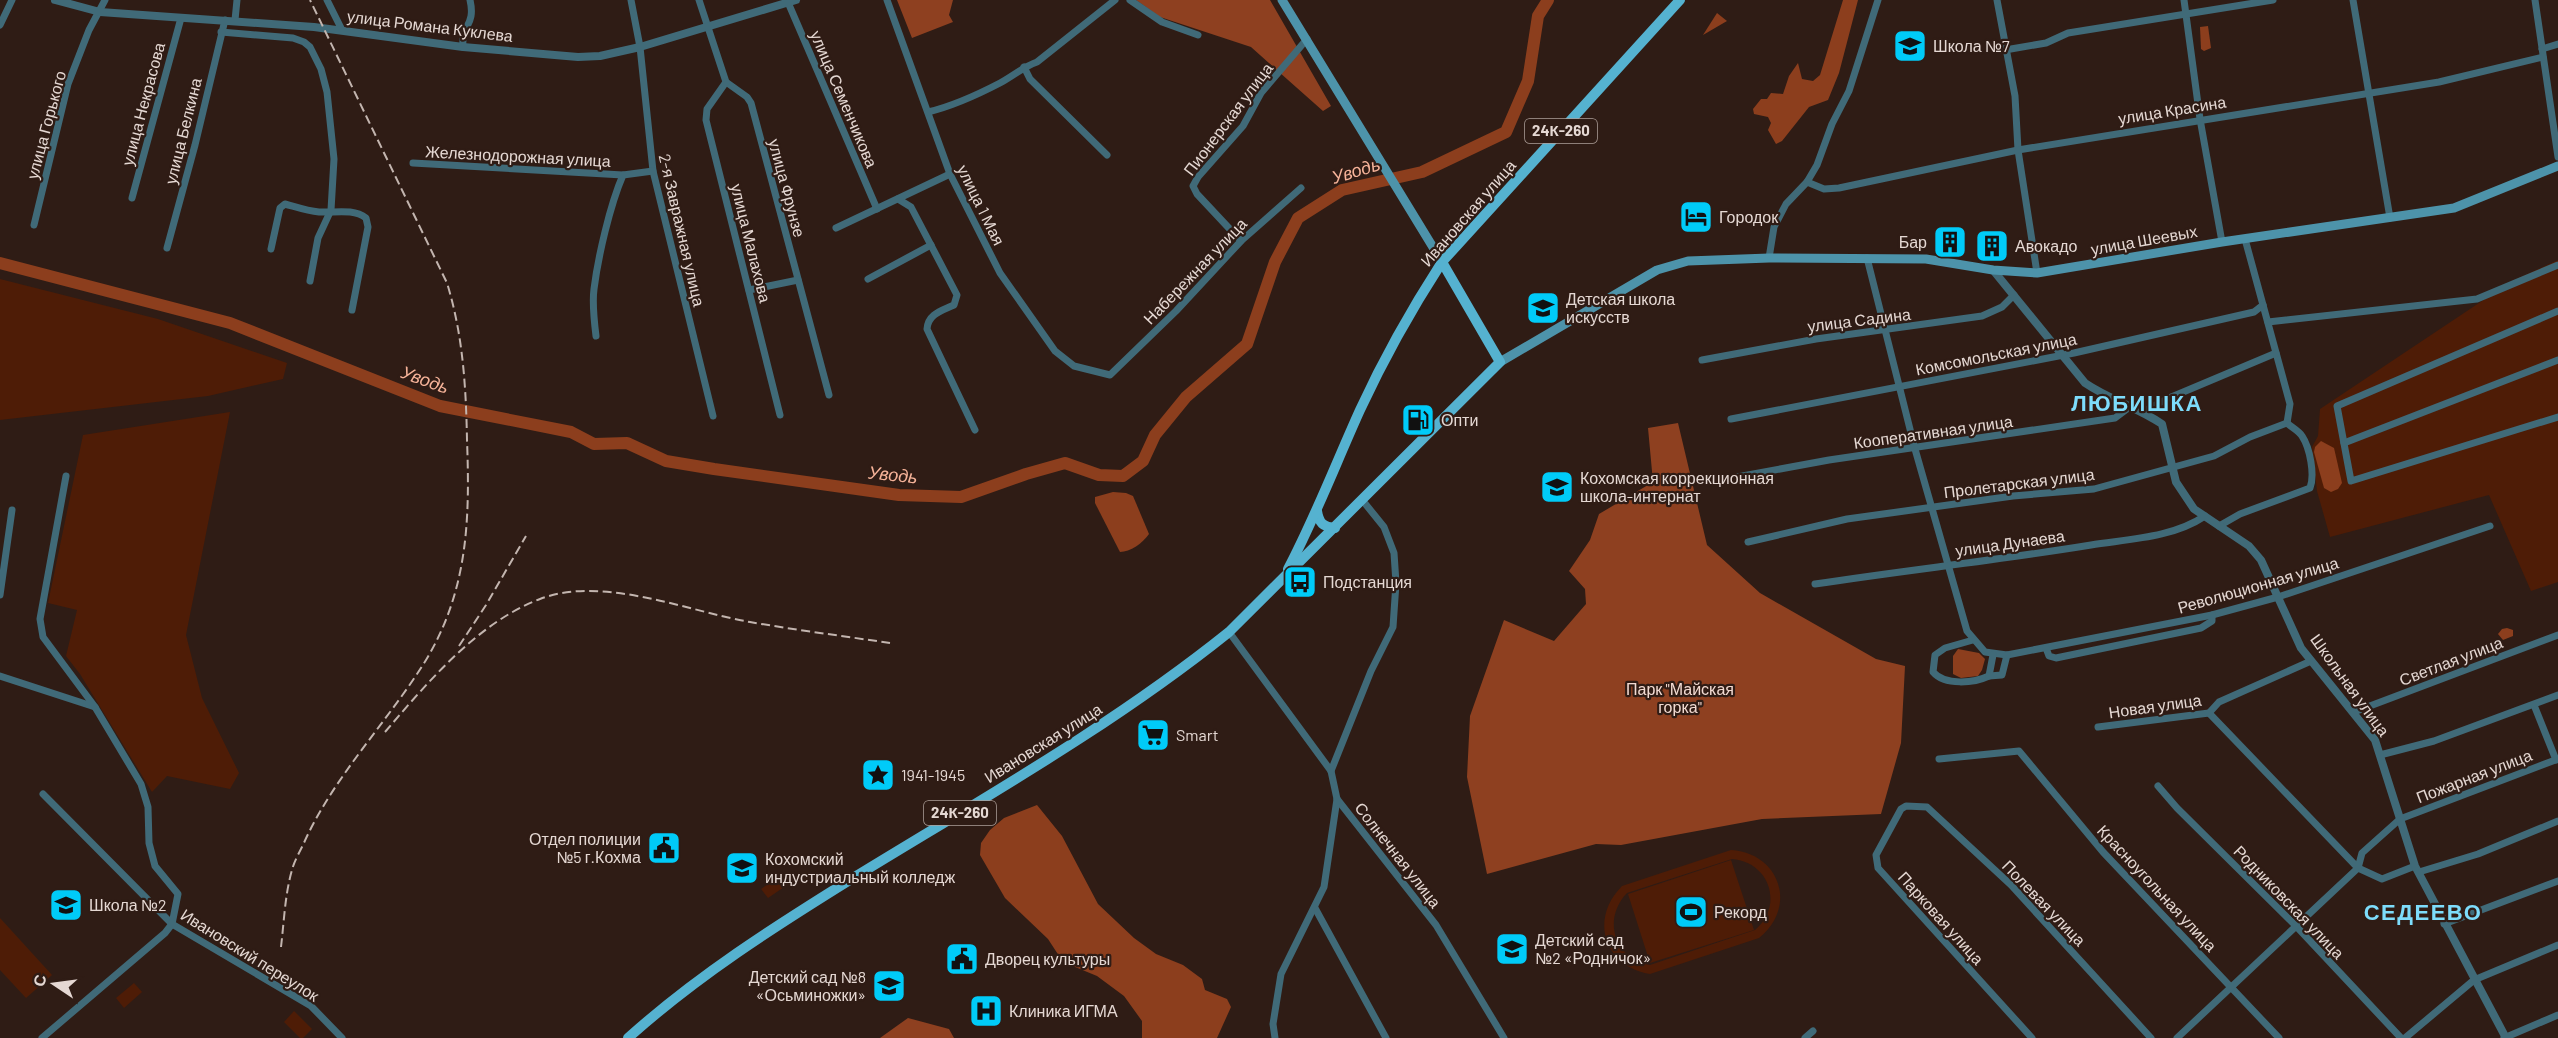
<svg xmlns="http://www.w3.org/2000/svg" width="2558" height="1038" viewBox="0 0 2558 1038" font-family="Barlow,sans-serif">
<rect width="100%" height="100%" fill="#2f1c15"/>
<g fill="#4e1c06" fill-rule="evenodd">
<path d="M2558,260v322l-27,9 -42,-96 -159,42 -13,-46 -5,-44 6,-11 2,-27 192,-128z"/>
<path d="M0,279l158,40 129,44 -4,16 -75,17 -208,24z"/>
<path d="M230,412l-44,223 16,63 37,75 -9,16 -63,-13 -15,16 -72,-118 -14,-18 11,-46 -29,-7 35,-168z"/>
<path d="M1731,850c49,3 67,57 28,88l-109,36c-46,-8 -61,-55 -28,-88zM1732,859c38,3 52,47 23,71l-105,35c-36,-6 -48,-46 -23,-72z"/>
<path d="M1731,860l23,70 -104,33 -22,-69z"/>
<path d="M781,875l6,10 -19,13 -7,-9z"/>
<path d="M0,918l52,57 -26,23 -26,-28z"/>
<path d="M134,983l8,9 -18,16 -8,-10z"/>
<path d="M294,1011l18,18 -9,9h-3l-16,-16z"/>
</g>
<g fill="#8e4020">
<path d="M897,0h56l-4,15 4,7 -41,16z"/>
<path d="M1136,0h134l61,106 -8,5 -72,-64 -91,-30z"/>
<path d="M1678,423l29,122 53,48 116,66 29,7 -4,77 -20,71 -119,5 -141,26 -25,-1 -109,30 -20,-97 3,-61 34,-96 50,21 32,-37 -1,-15 -16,-18 21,-31 9,-26 54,-32 -5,-54z"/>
<path d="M908,1018l41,11 5,9h-74z"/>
</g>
<g fill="#8c3e1d">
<path d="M1843,0h15l-19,73 -11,27 -19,7 -27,34 -6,3 -8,-14 3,-7 -3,-6 -14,-3 -1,-5 8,-10h6l4,-6 12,1 6,-18 9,-13 4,16 11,2 7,-6z"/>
<path d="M1717,13l10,8 -24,14z"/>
<path d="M2208,26l3,22 -7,3 -3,-2 -1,-22z"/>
<path d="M2321,441l13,7 8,35 -4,6 -7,3 -7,-4 -10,-36 1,-5z"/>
<path d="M1113,492l13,1 7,3 16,38c-6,9 -19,18 -29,18l-25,-49v-6z"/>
<path d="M2507,628l6,2v6l-10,4 -5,-6 4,-5z"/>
<path d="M1958,649l21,4 6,6 -3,11 -4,6 -17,2 -8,-4v-18z"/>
<path d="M1037,805l25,31 36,68 36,34 22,16 27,11 19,14 3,11 22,9 4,8 -14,31h-75v-17l-18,-25 -27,-20 -34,-14 -15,-23 -43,-41 -25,-43 1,-12 9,-13 14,-12z"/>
</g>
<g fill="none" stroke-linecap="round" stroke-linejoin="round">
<path stroke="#8c3e1d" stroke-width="12" d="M0,263l230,60 210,83 131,26 23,12 33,-1 39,18 48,8 185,26 62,2 65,-23 39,-11 34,12 24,1 20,-15 12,-26 31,-38 61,-53 28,-82 23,-44 44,-28 80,-18 84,-40 22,-51 10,-65 10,-16"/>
<g stroke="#406a78" stroke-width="7">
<path d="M327,0l15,30"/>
<path d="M631,0l9,47 13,124 60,245"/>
<path d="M699,0l27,82 21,15 4,6 78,292"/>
<path d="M787,0l90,209"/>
<path d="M887,0l63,174 50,99 55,78 19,15 36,9 66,-64 65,-70 60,-53"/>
<path d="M1130,0l32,22 36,13"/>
<path d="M1997,0l18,96 3,54 19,123"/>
<path d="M2184,0l16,119 22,123"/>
<path d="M2353,0l37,218"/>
<path d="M2535,0l23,157"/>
<path d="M235,20l2,-20"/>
<path d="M0,25l12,-25"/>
<path d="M221,32l72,6 11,4 6,5 11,22 6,23 7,67 -3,51 -13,28 -8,43"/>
<path d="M463,47c-2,-23 13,-21 7,-47"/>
<path d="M2542,49l16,-5"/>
<path d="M2005,50l41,-7 22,-10 205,-33"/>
<path d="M1024,67l6,12 77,76"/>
<path d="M726,82l-19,27 -1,11 74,295"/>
<path d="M928,112c25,-6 49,-17 72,-29 13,-7 23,-16 37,-21l78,-62"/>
<path d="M413,163l210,12"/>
<path d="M1807,182l17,7 15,-1 179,-38 421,-68 104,-25"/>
<path d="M132,198l49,-180"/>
<path d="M898,199l13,8 46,88 -3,10c-13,6 -26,9 -27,24l48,101"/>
<path d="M34,225l34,-141 21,-54 16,-30"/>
<path d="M836,228l114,-54"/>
<path d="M2245,239l45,165 -3,19"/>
<path d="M1241,241l-44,-47 -4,-8 5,-9 45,-51 18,-33 46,-54"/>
<path d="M167,248l28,-103 30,-125"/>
<path d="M271,249l9,-41 5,-4c11,3 22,7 34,8 15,1 34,-4 47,6l2,9 -16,83"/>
<path d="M1769,258l5,-31 12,-23 21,-22 10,-17 15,-41 17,-33 29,-91"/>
<path d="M1867,258l48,191 52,182 18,21 22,3 205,-40 66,-18 212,-71"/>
<path d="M868,279l63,-34"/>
<path d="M749,290l49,-10"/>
<path d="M2558,311l-221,95 14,75 207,-64"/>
<path d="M2268,322l209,-23 81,-34"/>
<path d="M596,336c-2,-16 -4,-32 -2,-47 4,-32 16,-84 29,-114l30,-4"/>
<path d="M1702,360l114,-21 166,-23 20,-9 12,-12"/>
<path d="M2144,411l25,-13 107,-45"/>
<path d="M1731,419l343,-66 180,-41 9,-7"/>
<path d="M2344,443l214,-83"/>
<path d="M1737,477l92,-17 286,-42 16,-12"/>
<path d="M2219,526l21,-12 70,-26c5,-13 0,-40 -8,-52 -3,-5 -11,-9 -15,-13"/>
<path d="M1748,542l99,-23 166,-23 81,-7 120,-33 36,-19 37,-14"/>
<path d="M1815,584c92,-14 184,-24 276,-39 38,-6 81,-7 114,-29"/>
<path d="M0,595l12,-85"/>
<path d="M1229,632l102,139 6,28 99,126 68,113"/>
<path d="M1973,640l-28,8 -10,7 -2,17c12,14 41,11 56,4l4,-21"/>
<path d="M2046,648l3,8 7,2 145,-30 11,-7v-6"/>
<path d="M0,676l95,31"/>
<path d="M1989,676l13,-1 5,-20"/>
<path d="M2534,705l22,55"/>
<path d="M2354,712l204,-77"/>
<path d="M2209,713l149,155 24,11 33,-13"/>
<path d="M2098,727l111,-14 10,-11 92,-41"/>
<path d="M2380,755l54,-14 124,-46"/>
<path d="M1939,759l80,-8 84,101 176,186"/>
<path d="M1331,771l40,-100 22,-44 3,-44 -2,-30 -10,-26 -21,-26"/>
<path d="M2158,786l19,22 120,119 104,111"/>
<path d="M43,794l129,130 139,82 31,32"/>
<path d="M2419,872l59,-18 80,-33"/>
<path d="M1315,908l71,130"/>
<path d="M2444,924l114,-43"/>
<path d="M42,1038l123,-105 7,-9 6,-30 -23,-28 -6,-23 -1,-36 -7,-23 -46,-77 -52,-70 -3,-18 26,-143"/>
<path d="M1275,1038l-2,-14 8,-50 43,-87 13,-88"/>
<path d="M1805,1038l8,-7"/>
<path d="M2032,1038l-154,-170 -2,-13 25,-46 5,-3 21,1 84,78 140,153"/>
<path d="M2177,1038l181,-170 4,-15 38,-34 158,-60"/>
<path d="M2405,1038l69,-58 84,-35"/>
<path d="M2504,1038l54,-23"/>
</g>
<g stroke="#406a78" stroke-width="8">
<path d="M55,0l45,12 214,15 149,20 115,10 22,-1 40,-9 156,-47"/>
<path d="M1993,270l92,113c25,17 52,24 77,41l14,58 18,27 55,37 12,14 40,88 74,92 40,126 91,172"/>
</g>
<g stroke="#4d93aa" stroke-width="9">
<path d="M1282,0l160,262"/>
<path d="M1500,362l157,-92 31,-9 81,-3 157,1 67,11 44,3 185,-31 232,-34 104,-42"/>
</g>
<g stroke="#55b2d0" stroke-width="10">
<path d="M1317,511c2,12 6,16 18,17"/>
<path d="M1288,569c27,-51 48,-106 72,-159 24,-52 51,-100 82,-148l238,-262"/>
<path d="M628,1038c69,-62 146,-111 225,-160 127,-78 259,-152 376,-246l271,-270 -58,-100"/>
</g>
<g stroke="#c3b5af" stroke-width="2" stroke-dasharray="9 4.5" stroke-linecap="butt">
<path d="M459,646l27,-41 40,-69"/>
<path d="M385,732c43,-50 92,-109 155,-133 62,-24 147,12 210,23 46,8 93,14 140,21"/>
<path d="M281,947c3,-25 4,-53 11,-77 2,-8 7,-17 11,-25 30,-68 84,-122 123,-185 42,-70 44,-141 41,-220 -1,-53 -4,-105 -20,-157l-137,-283"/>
</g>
</g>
<defs>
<g id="school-square" transform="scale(1.725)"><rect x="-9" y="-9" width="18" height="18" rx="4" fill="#00cbf8" stroke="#2f1c15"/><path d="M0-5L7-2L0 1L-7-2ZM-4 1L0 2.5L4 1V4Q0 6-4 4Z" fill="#111"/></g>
<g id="hotel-square" transform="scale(1.725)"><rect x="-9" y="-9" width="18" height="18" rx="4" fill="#00cbf8" stroke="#2f1c15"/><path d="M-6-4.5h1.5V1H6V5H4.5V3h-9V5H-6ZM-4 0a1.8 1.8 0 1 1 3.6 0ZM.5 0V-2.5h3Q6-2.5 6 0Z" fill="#111"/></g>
<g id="building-square" transform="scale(1.725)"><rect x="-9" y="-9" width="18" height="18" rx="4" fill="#00cbf8" stroke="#2f1c15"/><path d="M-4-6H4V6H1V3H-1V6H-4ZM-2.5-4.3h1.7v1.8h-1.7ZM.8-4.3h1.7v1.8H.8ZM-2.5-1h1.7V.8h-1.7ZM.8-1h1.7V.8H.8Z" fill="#111"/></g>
<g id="fuel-square" transform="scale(1.725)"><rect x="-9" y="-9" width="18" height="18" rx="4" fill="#00cbf8" stroke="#2f1c15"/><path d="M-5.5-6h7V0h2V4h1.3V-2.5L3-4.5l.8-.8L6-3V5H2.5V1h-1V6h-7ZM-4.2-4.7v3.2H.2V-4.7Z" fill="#111"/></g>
<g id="bus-square" transform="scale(1.725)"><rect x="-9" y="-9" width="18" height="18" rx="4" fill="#00cbf8" stroke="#2f1c15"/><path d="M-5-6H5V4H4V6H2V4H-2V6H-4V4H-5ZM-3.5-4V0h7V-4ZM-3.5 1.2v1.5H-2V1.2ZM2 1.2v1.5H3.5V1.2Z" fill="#111"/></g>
<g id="supermarket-square" transform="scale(1.725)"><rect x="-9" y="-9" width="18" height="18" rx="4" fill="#00cbf8" stroke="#2f1c15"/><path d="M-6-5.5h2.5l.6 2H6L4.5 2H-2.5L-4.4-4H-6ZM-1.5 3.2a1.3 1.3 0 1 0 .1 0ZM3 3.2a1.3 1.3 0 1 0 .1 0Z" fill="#111"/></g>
<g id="sight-square" transform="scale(1.725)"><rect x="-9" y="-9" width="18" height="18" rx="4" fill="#00cbf8" stroke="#2f1c15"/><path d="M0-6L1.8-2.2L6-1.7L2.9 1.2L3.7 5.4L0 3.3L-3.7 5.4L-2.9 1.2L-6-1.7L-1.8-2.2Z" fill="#111"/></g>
<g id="civic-square" transform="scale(1.725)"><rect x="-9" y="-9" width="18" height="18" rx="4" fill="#00cbf8" stroke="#2f1c15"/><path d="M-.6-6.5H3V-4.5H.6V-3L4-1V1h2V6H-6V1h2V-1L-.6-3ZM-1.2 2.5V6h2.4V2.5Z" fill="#111"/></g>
<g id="university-square" transform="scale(1.725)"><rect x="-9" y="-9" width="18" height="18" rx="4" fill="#00cbf8" stroke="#2f1c15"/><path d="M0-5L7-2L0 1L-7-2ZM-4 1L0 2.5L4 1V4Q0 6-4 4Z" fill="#111"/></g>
<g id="stadium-square" transform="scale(1.725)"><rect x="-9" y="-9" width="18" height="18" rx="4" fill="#00cbf8" stroke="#2f1c15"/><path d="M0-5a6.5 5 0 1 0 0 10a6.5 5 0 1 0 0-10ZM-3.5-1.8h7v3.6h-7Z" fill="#111"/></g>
<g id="hospital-square" transform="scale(1.725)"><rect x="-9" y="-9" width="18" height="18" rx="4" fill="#00cbf8" stroke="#2f1c15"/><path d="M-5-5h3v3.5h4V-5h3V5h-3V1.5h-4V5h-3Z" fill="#111"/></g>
</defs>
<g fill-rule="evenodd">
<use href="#school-square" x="1910" y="46"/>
<use href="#hotel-square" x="1696" y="217"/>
<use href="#building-square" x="1950" y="242"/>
<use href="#building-square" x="1992" y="246"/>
<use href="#school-square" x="1543" y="308"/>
<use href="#fuel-square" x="1418" y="420"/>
<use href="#school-square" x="1557" y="487"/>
<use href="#bus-square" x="1300" y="582"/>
<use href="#supermarket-square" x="1153" y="735"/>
<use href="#sight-square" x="878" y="775"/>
<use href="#civic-square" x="664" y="848"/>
<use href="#university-square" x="742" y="868"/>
<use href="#school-square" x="66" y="905"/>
<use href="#stadium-square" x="1691" y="912"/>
<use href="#school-square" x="1512" y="949"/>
<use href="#civic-square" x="962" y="959"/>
<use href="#school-square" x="889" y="986"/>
<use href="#hospital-square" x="986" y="1011"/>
</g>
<g text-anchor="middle" stroke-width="4.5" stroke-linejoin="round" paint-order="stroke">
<g fill="#2f1c15" stroke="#aea09a" stroke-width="1.5">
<rect x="1525" y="119" width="72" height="24" rx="4.5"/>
<rect x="924" y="801" width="72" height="24" rx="4.5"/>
</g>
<g font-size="15" font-weight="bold" fill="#e5d8d3">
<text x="1561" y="136">24К-260</text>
<text x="960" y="818">24К-260</text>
</g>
<g font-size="16" fill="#e5d8d3" stroke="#2f1c15">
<text transform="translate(430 26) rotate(7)" y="6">улица Романа Куклева</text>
<text transform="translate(844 99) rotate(67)" y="6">улица Семенчикова</text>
<text transform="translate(143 104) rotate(-75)" y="6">улица Некрасова</text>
<text transform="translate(2172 110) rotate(-9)" y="6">улица Красина</text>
<text transform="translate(1228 119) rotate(-53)" y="6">Пионерская улица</text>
<text transform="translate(46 125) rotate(-75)" y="6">улица Горького</text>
<text transform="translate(183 131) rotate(-76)" y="6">улица Белкина</text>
<text transform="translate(518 156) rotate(3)" y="6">Железнодорожная улица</text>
<text transform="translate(787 188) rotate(75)" y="6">улица Фрунзе</text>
<text transform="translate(981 205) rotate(64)" y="6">улица 1 Мая</text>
<text transform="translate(1468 213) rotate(-49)" y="6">Ивановская улица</text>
<text transform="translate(682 230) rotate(77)" y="6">2-я Завражная улица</text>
<text transform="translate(2144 240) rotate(-10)" y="6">улица Шеевых</text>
<text transform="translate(751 243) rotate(76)" y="6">улица Малахова</text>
<text transform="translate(1195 271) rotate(-46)" y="6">Набережная улица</text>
<text transform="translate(1859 320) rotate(-7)" y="6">улица Садина</text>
<text transform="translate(1996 354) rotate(-11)" y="6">Комсомольская улица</text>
<text transform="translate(1933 432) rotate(-8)" y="6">Кооперативная улица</text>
<text transform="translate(2019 483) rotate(-7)" y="6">Пролетарская улица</text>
<text transform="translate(2010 543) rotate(-8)" y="6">улица Дунаева</text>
<text transform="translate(2258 585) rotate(-16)" y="6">Революционная улица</text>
<text transform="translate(2451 661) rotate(-21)" y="6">Светлая улица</text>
<text transform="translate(2350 685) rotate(54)" y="6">Школьная улица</text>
<text transform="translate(2155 706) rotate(-8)" y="6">Новая улица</text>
<text transform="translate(1043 743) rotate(-32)" y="6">Ивановская улица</text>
<text transform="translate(2474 776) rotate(-21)" y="6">Пожарная улица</text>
<text transform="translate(1398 855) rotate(52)" y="6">Солнечная улица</text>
<text transform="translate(2157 888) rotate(47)" y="6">Красноугольная улица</text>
<text transform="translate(2289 902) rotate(46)" y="6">Родниковская улица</text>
<text transform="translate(2044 903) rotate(46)" y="6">Полевая улица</text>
<text transform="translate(1941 918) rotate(48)" y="6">Парковая улица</text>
<text transform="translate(250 955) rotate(32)" y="6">Ивановский переулок</text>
</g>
<g font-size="16" fill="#e5d8d3" stroke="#2f1c15" text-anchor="start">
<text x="1933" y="52">Школа №7</text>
<text x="1719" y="223">Городок</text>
<text x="1927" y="248" text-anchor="end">Бар</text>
<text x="2015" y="252">Авокадо</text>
<text x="1566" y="305">Детская школа<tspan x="1566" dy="18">искусств</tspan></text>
<text x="1441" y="426">Опти</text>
<text x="1580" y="484">Кохомская коррекционная<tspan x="1580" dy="18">школа-интернат</tspan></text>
<text x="1323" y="588">Подстанция</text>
<text x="1176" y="741">Smart</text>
<text x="901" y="781">1941-1945</text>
<text x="641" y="845" text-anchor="end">Отдел полиции<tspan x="641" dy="18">№5 г.Кохма</tspan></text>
<text x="765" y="865">Кохомский<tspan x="765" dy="18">индустриальный колледж</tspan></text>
<text x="89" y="911">Школа №2</text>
<text x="1714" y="918">Рекорд</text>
<text x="1535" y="946">Детский сад<tspan x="1535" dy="18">№2 «Родничок»</tspan></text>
<text x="985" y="965">Дворец культуры</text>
<text x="866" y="983" text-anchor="end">Детский сад №8<tspan x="866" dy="18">«Осьминожки»</tspan></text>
<text x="1009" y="1017">Клиника ИГМА</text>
</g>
<g font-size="16" fill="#f3dbd2" stroke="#2f1c15">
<text x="1680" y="695">Парк "Майская<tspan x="1680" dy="18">горка"</tspan></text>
</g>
<g font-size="18" font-style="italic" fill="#f6b399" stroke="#2f1c15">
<text transform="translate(1356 171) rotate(-17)" y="6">Уводь</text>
<text transform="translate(425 380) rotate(20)" y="6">Уводь</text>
<text transform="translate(893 475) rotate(6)" y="6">Уводь</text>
</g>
<g font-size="22" font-weight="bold" letter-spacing="1.5" fill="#7ddcfb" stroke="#2f1c15">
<text x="2137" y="411">ЛЮБИШКА</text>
<text x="2423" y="920">СЕДЕЕВО</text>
</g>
</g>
<g transform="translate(54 984) rotate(283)" stroke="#2f1c15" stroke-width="4.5" paint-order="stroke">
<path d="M0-4.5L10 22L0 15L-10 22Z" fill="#e5d8d3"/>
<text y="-9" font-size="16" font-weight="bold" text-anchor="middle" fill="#e5d8d3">С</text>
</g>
</svg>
